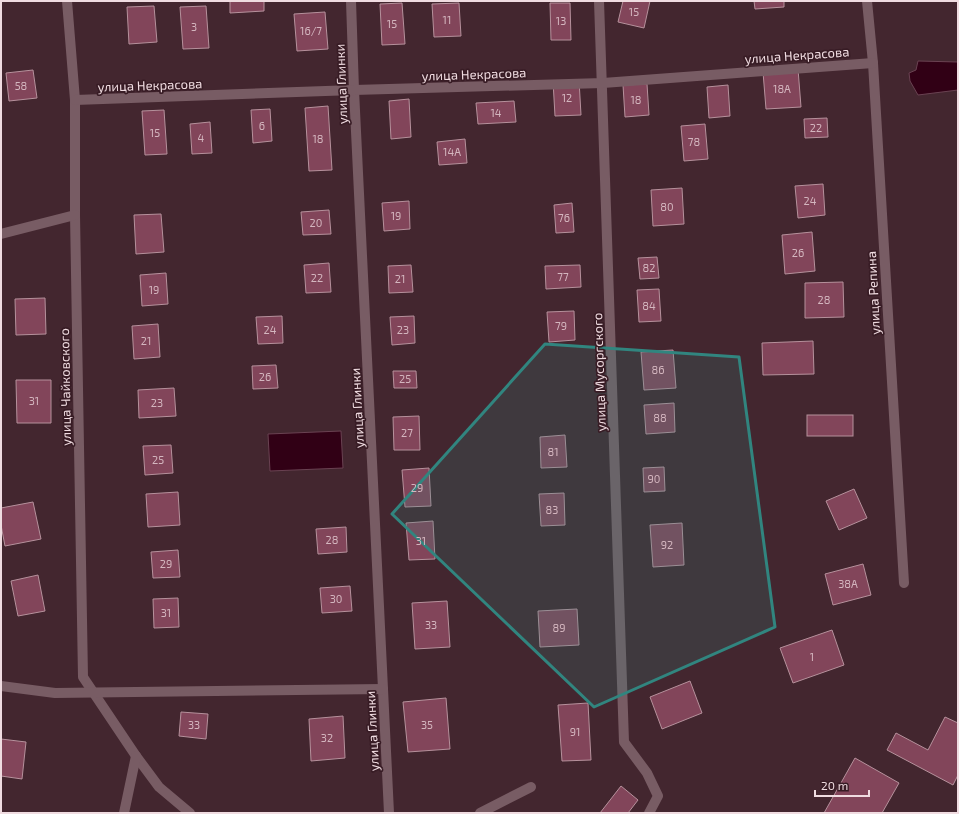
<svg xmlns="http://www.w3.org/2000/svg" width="959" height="814" viewBox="0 0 959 814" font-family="'Exo 2',sans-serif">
<rect width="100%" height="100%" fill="#43262f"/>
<g fill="#310015" stroke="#6a4252">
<path d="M918,61l40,1v28l-40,5 -8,-14 -1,-8 7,-3z"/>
<path d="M341,431l2,37 -73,3 -2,-37z"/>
</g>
<g fill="#82455a" stroke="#b6919c">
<path d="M230,1h34v10l-34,2z"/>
<path d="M623,1h27l-6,27 -26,-6z"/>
<path d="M754,1h30v6l-29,2z"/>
<path d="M402,3l3,41 -23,1 -2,-41z"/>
<path d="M459,3l2,33 -27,1 -2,-33z"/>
<path d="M550,3h20l1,37h-20z"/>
<path d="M154,6l3,36 -28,2 -2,-37z"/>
<path d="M206,6l3,42 -26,1 -3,-42z"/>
<path d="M325,12l3,37 -31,2 -3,-37z"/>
<path d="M798,69l3,38 -35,2 -3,-37z"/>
<path d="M33,70l4,28 -28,3 -3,-28z"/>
<path d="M579,80l2,35 -26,1 -2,-35z"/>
<path d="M647,84l2,31 -24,2 -2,-32z"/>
<path d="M728,85l2,31 -21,2 -2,-31z"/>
<path d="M409,99l2,38 -20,2 -2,-38z"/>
<path d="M514,101l2,21 -38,2 -2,-21z"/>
<path d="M328,106l4,64 -23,1 -4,-63z"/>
<path d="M270,109l2,32 -19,2 -2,-33z"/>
<path d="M164,110l3,44 -22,1 -3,-44z"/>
<path d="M827,118l1,19 -23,1 -1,-19z"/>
<path d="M210,122l2,31 -20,1 -2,-30z"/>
<path d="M705,124l3,35 -24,2 -3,-35z"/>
<path d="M465,139l2,24 -28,2 -2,-23z"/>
<path d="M823,184l2,31 -27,3 -3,-32z"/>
<path d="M682,188l2,36 -31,2 -2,-36z"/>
<path d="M409,201l1,28 -26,2 -2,-28z"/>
<path d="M572,203l2,29 -18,1 -2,-28z"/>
<path d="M329,210l2,24 -28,1 -2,-23z"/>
<path d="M161,214l3,38 -28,2 -2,-39z"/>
<path d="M812,232l3,39 -30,3 -3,-39z"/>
<path d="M657,257l2,21 -19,1 -2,-21z"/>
<path d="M329,263l2,29 -25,1 -2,-28z"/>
<path d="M411,265l2,27 -24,1 -1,-27z"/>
<path d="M580,265l1,22 -35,2 -1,-23z"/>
<path d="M166,273l2,31 -26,2 -2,-31z"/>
<path d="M843,282l1,35 -39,1v-35z"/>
<path d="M659,289l2,32 -22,1 -2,-32z"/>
<path d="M45,298l1,36 -30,1 -1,-36z"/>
<path d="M574,311l1,29 -26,2 -2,-30z"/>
<path d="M282,316l1,27 -25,1 -2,-27z"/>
<path d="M414,316l1,27 -23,2 -2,-28z"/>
<path d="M158,324l2,33 -26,2 -2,-33z"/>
<path d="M813,341l1,33 -51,1 -1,-32z"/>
<path d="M673,350l3,38 -32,2 -3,-38z"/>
<path d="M276,365l2,23 -25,1 -1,-23z"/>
<path d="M393,371h23l1,17h-23z"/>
<path d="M16,380h35v43h-34z"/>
<path d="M174,388l2,28 -37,2 -1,-28z"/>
<path d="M674,403l1,29 -29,2 -2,-29z"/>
<rect x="807" y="415" width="46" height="21"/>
<path d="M419,416l1,34h-26l-1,-33z"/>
<path d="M565,435l2,32 -26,1 -1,-31z"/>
<path d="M171,445l2,28 -28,2 -2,-29z"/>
<path d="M664,467l1,24 -21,1 -1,-24z"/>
<path d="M429,468l2,38 -26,1 -3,-37z"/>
<path d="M854,489l13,29 -28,12 -13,-29z"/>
<path d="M178,492l2,33 -32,2 -2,-33z"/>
<path d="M564,493l1,32 -24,1 -2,-32z"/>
<path d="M33,502l8,37 -36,7 -4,-21v-17z"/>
<path d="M433,521l2,38 -26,1 -3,-37z"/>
<path d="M682,523l2,42 -31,2 -3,-42z"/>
<path d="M346,527l1,25 -29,2 -2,-25z"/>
<path d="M178,550l2,27 -27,1 -2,-26z"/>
<path d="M863,564l8,31 -38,10 -8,-31z"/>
<path d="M38,575l7,36 -27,5 -7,-35z"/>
<path d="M350,586l2,25 -30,2 -2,-25z"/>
<path d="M178,598l1,29 -25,1 -1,-29z"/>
<path d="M447,601l3,46 -35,2 -3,-46z"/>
<path d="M577,609l2,36 -39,2 -2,-36z"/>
<path d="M832,630l12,35 -51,18 -13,-35z"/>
<path d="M690,681l12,32 -40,16 -12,-32z"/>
<path d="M446,698l4,51 -42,3 -5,-50z"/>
<path d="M588,703l3,57 -29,1 -4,-56z"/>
<path d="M181,712l27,2 -2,25 -27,-3z"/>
<path d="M343,716l2,42 -34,3 -2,-42z"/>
<path d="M945,717l13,6v52l-5,10 -66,-35 9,-17 32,17z"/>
<path d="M1,739l25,3 -4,37 -21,-3z"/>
<path d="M855,758l44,25 -17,30h-58z"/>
<path d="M621,786l17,14 -10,13h-28z"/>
</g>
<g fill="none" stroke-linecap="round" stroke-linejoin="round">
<g stroke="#785c64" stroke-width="10">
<path d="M67,1l8,99v115l8,462 53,79 23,31 31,26"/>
<path d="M351,1l3,89 35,723"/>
<path d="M599,1l25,741 23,31 11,23 -9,17"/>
<path d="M867,1l6,62 31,520"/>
<path d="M75,100l279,-10 249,-7 270,-20"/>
<path d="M1,234l74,-19"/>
<path d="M1,686l54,7 328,-4"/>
<path d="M124,813l12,-57"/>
<path d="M480,813l51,-26"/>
</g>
</g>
<path fill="#31857f" fill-opacity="0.2" stroke="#31857f" stroke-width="3" stroke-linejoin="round" d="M545,344l194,13 36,270 -181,80 -202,-193z"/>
<g text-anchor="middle" stroke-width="3.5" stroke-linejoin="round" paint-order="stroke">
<g font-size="11" fill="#d4b6bf">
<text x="634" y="16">15</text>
<text x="447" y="24">11</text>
<text x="561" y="25">13</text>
<text x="392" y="28">15</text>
<text x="194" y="31">3</text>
<text x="311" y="35">16/7</text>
<text x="21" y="90">58</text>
<text x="782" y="93">18А</text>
<text x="567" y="102">12</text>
<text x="636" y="104">18</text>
<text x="496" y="117">14</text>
<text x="262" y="130">6</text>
<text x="816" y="132">22</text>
<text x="155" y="137">15</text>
<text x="201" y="142">4</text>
<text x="318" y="143">18</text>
<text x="694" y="146">78</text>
<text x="452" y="156">14А</text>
<text x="810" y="205">24</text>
<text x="667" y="211">80</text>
<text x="396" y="220">19</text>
<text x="564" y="222">76</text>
<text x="316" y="227">20</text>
<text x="798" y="257">26</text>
<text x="649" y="272">82</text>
<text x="563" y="281">77</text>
<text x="317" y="282">22</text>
<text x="400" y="283">21</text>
<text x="154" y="294">19</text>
<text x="824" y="304">28</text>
<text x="649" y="310">84</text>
<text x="561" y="330">79</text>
<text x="270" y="334">24</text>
<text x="403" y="334">23</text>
<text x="146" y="345">21</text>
<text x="658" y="374">86</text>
<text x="265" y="381">26</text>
<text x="405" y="383">25</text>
<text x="34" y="405">31</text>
<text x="157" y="407">23</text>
<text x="660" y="422">88</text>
<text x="407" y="437">27</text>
<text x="553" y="456">81</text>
<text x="158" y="464">25</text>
<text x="654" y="483">90</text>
<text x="417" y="492">29</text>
<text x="552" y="514">83</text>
<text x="332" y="544">28</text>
<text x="421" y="545">31</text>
<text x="667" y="549">92</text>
<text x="166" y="568">29</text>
<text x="848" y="588">38А</text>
<text x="336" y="603">30</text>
<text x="166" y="617">31</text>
<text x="431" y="629">33</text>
<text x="559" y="632">89</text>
<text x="812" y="661">1</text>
<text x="194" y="729">33</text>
<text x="427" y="729">35</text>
<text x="575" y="736">91</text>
<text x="327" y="742">32</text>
</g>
<g font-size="13" fill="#f0dce1" stroke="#381c25">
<text transform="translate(797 55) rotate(-4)" y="5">улица Некрасова</text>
<text transform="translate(474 74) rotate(-2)" y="5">улица Некрасова</text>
<text transform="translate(341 84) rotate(-92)" y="5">улица Глинки</text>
<text transform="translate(150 85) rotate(-2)" y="5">улица Некрасова</text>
<text transform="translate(873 293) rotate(-93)" y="5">улица Репина</text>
<text transform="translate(599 372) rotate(-92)" y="5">улица Мусоргского</text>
<text transform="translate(65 387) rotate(-91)" y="5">улица Чайковского</text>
<text transform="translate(357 408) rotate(-93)" y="5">улица Глинки</text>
<text transform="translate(372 731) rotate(-93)" y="5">улица Глинки</text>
</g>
</g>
<rect width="959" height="814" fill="none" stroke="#f0dce1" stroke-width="4"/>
<path d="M815 790v6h54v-6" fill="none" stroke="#f0dce1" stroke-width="2"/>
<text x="821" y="790" font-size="12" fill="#f0dce1" stroke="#381c25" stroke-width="3" paint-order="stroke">20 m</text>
</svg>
